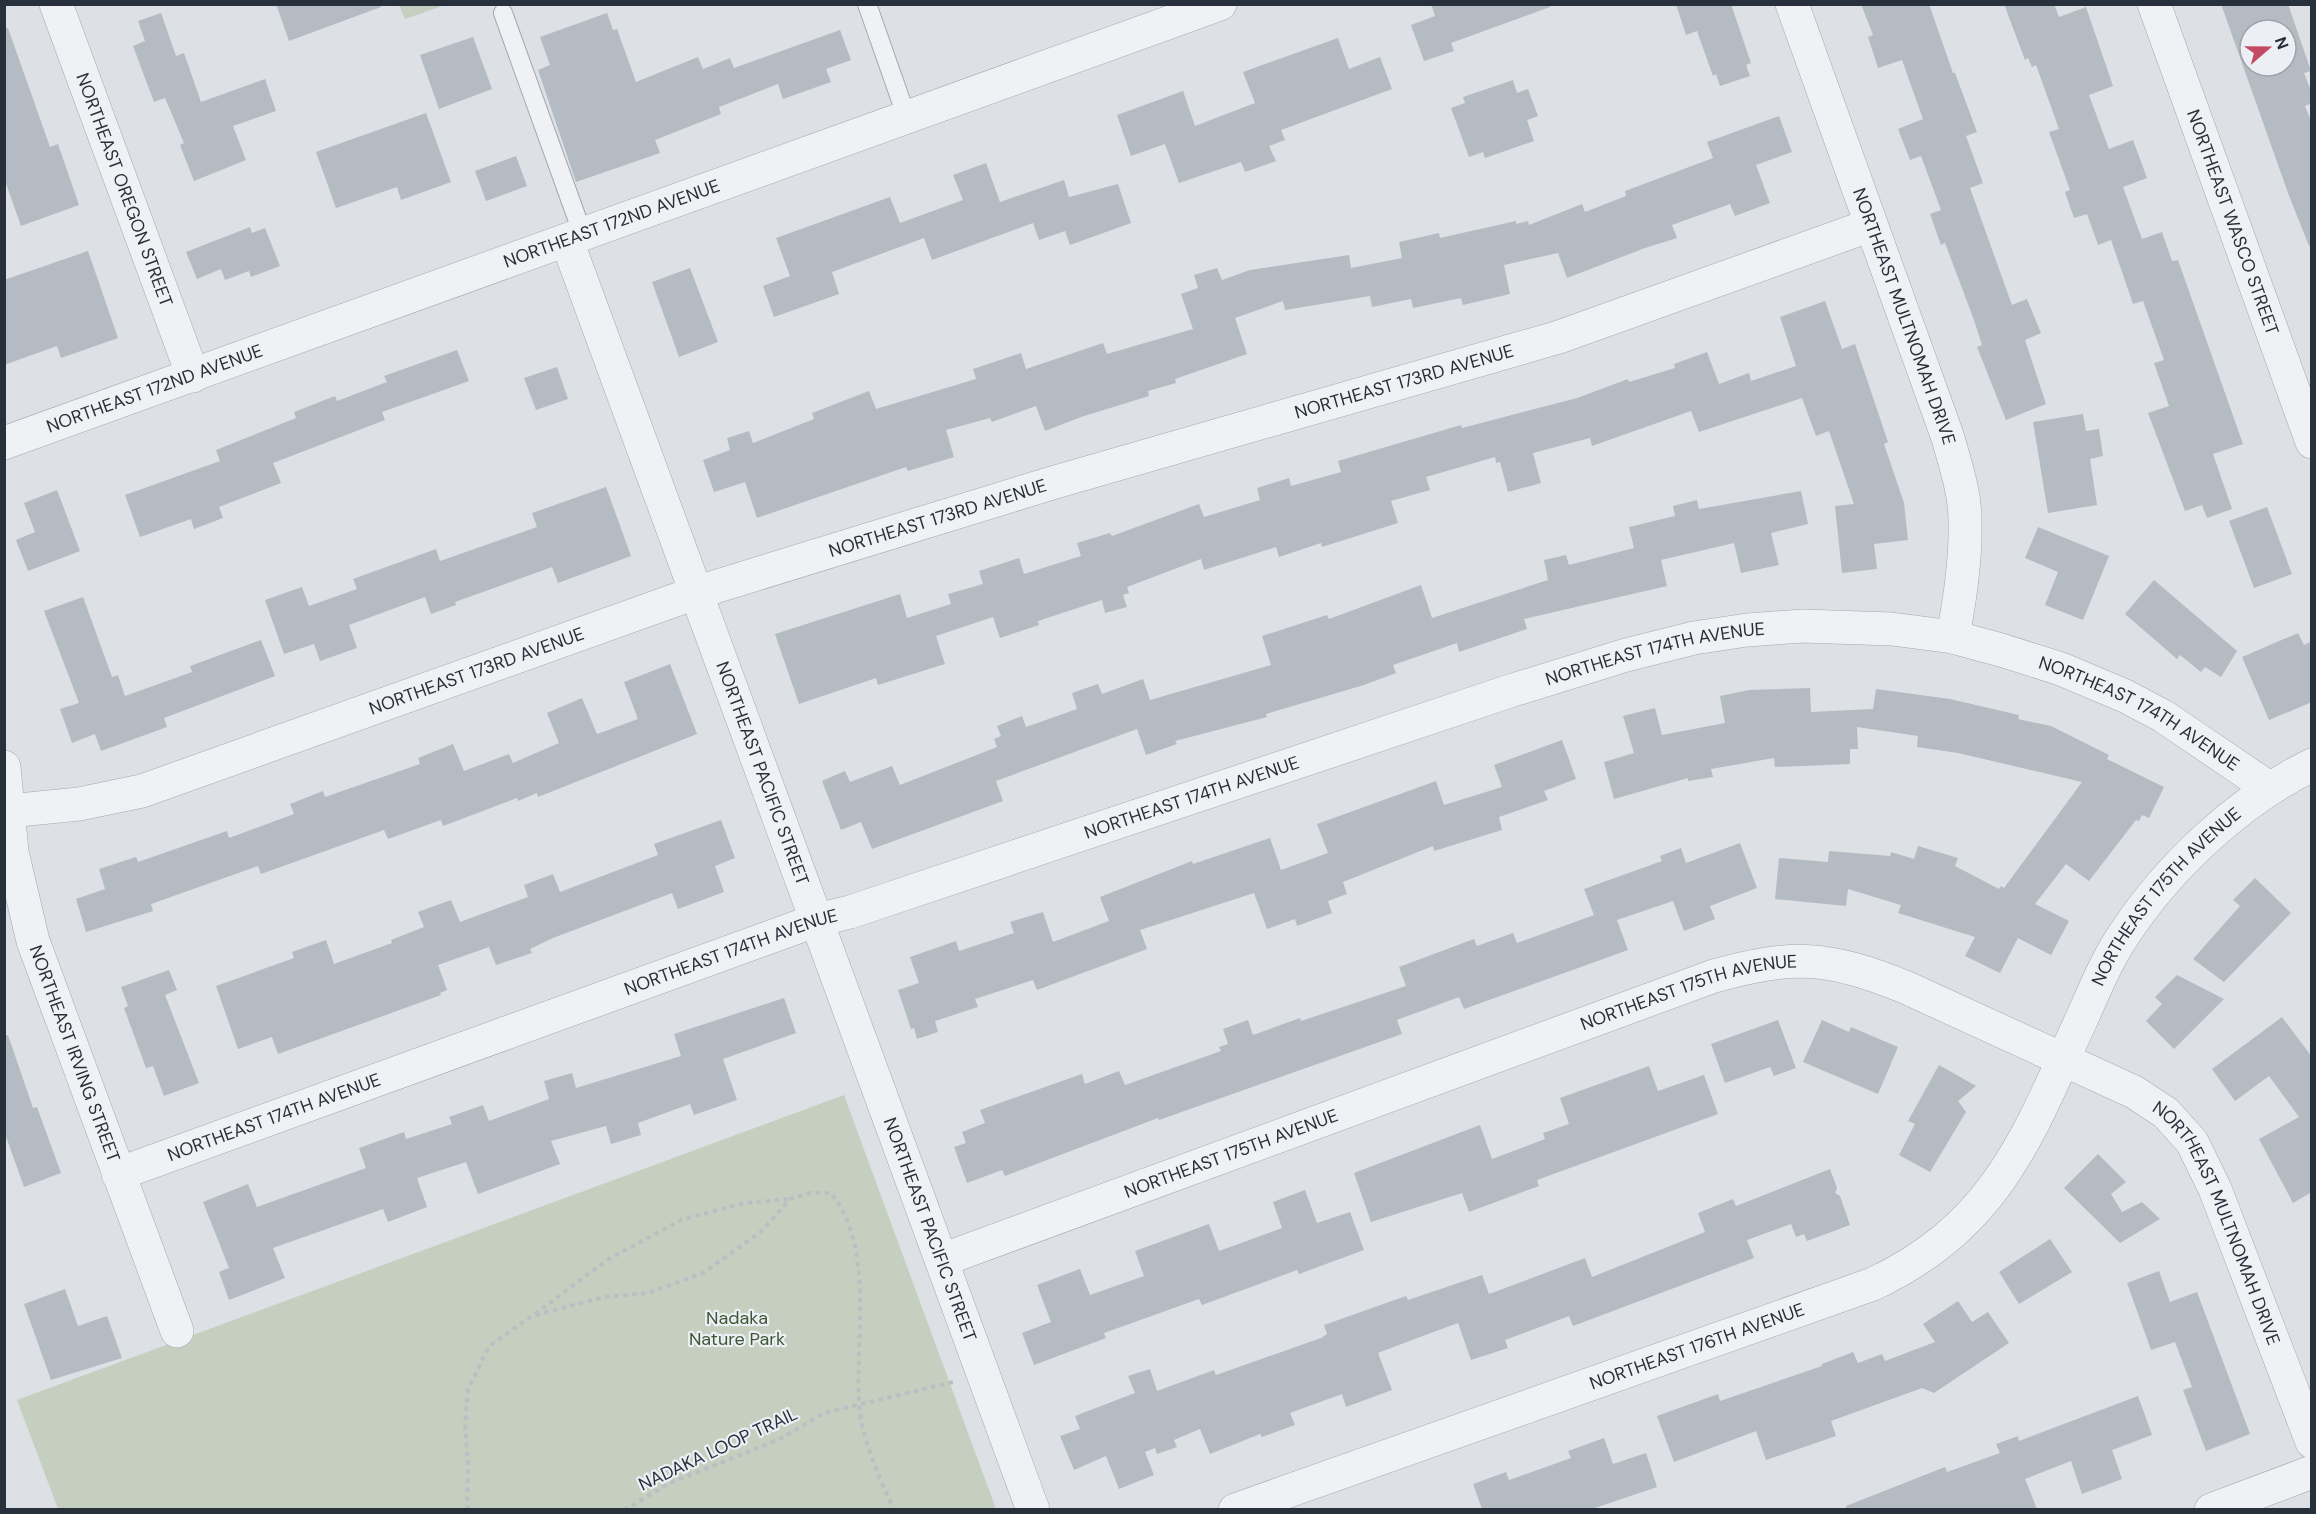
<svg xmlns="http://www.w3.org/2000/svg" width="2316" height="1514" viewBox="0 0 2316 1514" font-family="'DM Sans',sans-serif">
<rect width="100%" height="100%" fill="#dde1e6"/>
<g fill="#c4cfbf">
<path d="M399,5v-1l46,1 -40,14z"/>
<path d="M844,1095l152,414h-938l-41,-109z"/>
</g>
<g fill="#b5bbc2" fill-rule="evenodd">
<path d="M276,4h105v3l-92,34z"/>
<path d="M1431,4h119v3l-99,36 3,8 -30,10 -13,-36 24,-9z"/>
<path d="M1676,4h55l20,59 -5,2 4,11 -30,10 -4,-12 -3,2 -16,-45 -11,4z"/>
<path d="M1861,4h68l24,69h2l22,59 -11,4 17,47 -13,5 42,117 15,-6 14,34 -16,7 21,64 -40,16 -29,-73 5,-2 -8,-25 -29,-77 -4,2 -11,-31 11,-4 -20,-54 -11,4 -12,-31 25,-10 -21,-59 -24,8 -10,-31 5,-2z"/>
<path d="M2004,4h50l5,13 27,-10 27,79 -24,9 20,54 24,-9 14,38 -24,9 19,52 20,-7 10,29 6,-1 65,184 -30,10 19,55 -25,9 -5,-13 -17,6 -37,-98 21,-7 -15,-43 10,-3 -21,-59 -10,3 -22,-64 -13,5 -11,-31 -13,4 -9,-26 5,-2 -21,-58 10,-3 -23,-64 -4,2 -4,-9 -3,2z"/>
<path d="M2221,4h67l23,67 -7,2 8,20v10l-7,3 7,17v122l-3,1 -21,-53zM2250,30h36v36h-36z"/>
<path d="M161,13l15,43 8,-3 17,49 64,-23 11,32 -43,15 13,34 -52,21 -14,-36 4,-2 -19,-45 -11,4 -21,-56 12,-5 -7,-20z"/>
<path d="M607,13l6,17 4,-1 19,53 62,-25 5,12 27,-11 4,10 106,-38 11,30 -25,9 5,13 -48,17 -5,-15 -59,23 2,7 -66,26 5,13 -84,29 -38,-112 12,-5 -10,-28z"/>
<path d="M4,28h4l42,119 8,-3 21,61 -58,21 -17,-48z"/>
<path d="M473,37l19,52 -53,20 -19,-54z"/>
<path d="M1338,38l11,31 31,-12 12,32 -111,41 4,10 -16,6 7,15 -31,11 -4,-10 -62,21 -14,-39 -34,12 -14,-41 66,-24 12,35 60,-23 -12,-31z"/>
<path d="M1513,80l4,13 11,-4 10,27 -11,4 7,21 -49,17 -2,-6 -14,5 -18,-49 14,-5 -2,-6z"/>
<path d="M426,113l25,69 -50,18 -4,-13 -61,21 -20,-56z"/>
<path d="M1779,116l13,36 -36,13 14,38 -35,13 -5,-12 -58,21 5,13 -32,10 -78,30 -9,-25 -54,12 6,29 -47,11 -2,-7 -48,10 -2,-9 -39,8 -2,-11 -85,14 -2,-9 -48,17 12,36 -72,25 1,4 -28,8 1,5 -68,21 -36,14 -9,-25 -44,16 -2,-4 -44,12 8,27 -46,14 -2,-4 -149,51 -12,-36 -31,10 -11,-32 27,-10 -3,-12 22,-7 4,12 61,-24 -2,-6 57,-22 7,18 100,-30 -3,-10 48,-16 5,16 77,-26 4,11 86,-25 -12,-35 17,-6 -4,-13 23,-7 5,12 28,-10 99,-15 2,13 51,-10 -3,-16 40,-9 1,5 76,-17v3l12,-3 1,4 53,-21 3,8 41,-16 -1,-5 88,-33 -6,-16z"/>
<path d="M516,156l11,30 -41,15 -11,-30z"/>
<path d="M986,163l14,39 64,-22 5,17 49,-13 13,39 -61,22 -5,-14 -26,9 -6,-17 -101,37 -8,-22 -92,34 7,22 -65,23 -11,-31 27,-10 -14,-38 114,-41 10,26 63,-23 -10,-25z"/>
<path d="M250,227l2,6 13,-5 15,38 -29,11 -2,-6 -24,9 -4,-11 -24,10 -11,-27z"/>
<path d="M88,251l30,87 -57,20 -4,-12 -53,19v-85z"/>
<path d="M690,268l28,74 -39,15 -27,-75z"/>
<path d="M1825,301l17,48 13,-5 33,98 -4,2 20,59 4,37 -34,4 3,25 -35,4 -7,-67 19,-2 -25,-73 -13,5 -14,-38 -103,34 -8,-21 -99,35 -2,-8 -57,15 8,30 -33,9 -8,-30 -4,1 -1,-6 -69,20 4,13 -39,11 7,22 -73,23 -3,1 -1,-4 -42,14 -3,-10 -72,23 -3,-11 -74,28 2,6 -6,2 4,12 -22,6 -3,-13 -64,21 1,4 -39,13 -7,-21 -57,19 9,28 -67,21 -2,-7 -77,26 -24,-70 125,-40 7,24 44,-14 -3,-10 35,-10 -4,-13 40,-13 5,16 57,-18 -4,-13 33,-10 2,3 87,-32 5,13 56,-17 -3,-12 32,-10 2,8 50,-14 -3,-11 123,-36 1,3 115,-30 51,-19 1,3 46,-14 -1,-4 33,-12 12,32 30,-11 2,8 45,-15 -16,-49z"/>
<path d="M457,350l12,31 -87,31 3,8 -112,43 8,20 -62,24 4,11 -29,11 -3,-10 -51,18 -15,-42 95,-34 -4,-11 80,-32 -2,-6 41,-16 2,5 50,-19 -3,-6z"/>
<path d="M557,367l11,32 -32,11 -12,-32z"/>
<path d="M2083,414l3,17 13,-2 4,27 -13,3 7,46 -49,8 -15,-91z"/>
<path d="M606,487l25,69 -73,27 -6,-16 -97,35 1,3 -25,9 -6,-17 -76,28 8,23 -37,13 -6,-17 -30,10 -19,-54 37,-13 7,19 48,-17 -4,-10 83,-30 4,12 97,-34 -5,-14z"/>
<path d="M57,490l23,61 -52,20 -12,-31 19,-8 -11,-29z"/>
<path d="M1801,491l7,33 -37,9 8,32 -38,8 -7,-30 -73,17 6,26 -143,33 3,10 -68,23 -2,-9 -64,22 3,8 -32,12 -98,29 1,3 -92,24 2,3 -31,11 -9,-26 -141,52 7,20 -131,48 -11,-27 -20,8 -19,-49 23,-10 5,11 42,-16 8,19 97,-38 -3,-8 7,-3 -4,-10 25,-10 4,11 51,-18 -5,-16 26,-9 4,10 41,-15 7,21 121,-35 -9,-29 65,-21 2,4 92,-34 11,33 116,-38 -4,-20 22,-5 3,10 65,-17 -5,-21 46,-11 -2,-10 24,-6 2,9z"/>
<path d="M2267,507l25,67 -38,14 -25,-67z"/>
<path d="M2038,527l71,29 -26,64 -38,-15 13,-33 -33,-14z"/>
<path d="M2154,580l83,71 -16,26 -16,-10 -4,5 -21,-17 -3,4 -52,-45z"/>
<path d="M83,597l29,80 6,-2 7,21 67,-24 -2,-6 71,-26 14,36 -111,42 3,9 -66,24 -6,-17 -23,9 -12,-34 19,-6 -35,-92z"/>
<path d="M2298,633l6,12 8,-4v61l-43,18 -27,-63z"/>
<path d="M670,664l27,70 -159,63 -1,-4 -19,8 -1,-3 -74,28 -2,-6 -53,19 -4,-9 -123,44 -3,-8 -107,38 2,7 -67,21 -10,-33 29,-10 -6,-20 37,-12 2,5 89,-31 2,7 65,-24 -4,-10 33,-13 2,6 95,-33 -2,-6 35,-14 11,27 45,-17 4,9 46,-20 -12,-30 35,-15 15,36 41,-15 -14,-37z"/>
<path d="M1810,688l1,24 62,-3 3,-20 74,10 69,16 -1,4 33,7 58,29 -2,4 57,28 -15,31 -7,-3 -3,6 -3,-1 -47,61 -23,-17 -31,40 34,17 -18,34 -33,-17 -18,35 -35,-17 10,-19 -77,-24 3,-8 -53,-16 -2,17 -71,-7 4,-41 49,4 1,-11 61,5 1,-4 23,7 4,-13 40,12 -3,8 44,23 2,-3 3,2 78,-106 -124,-29 -41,-6 1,-11 -61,-9 1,22h-8v15l-75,3 -1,-9 -63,11 2,8 -25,4v-3l-74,21 -10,-37 30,-9 -11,-37 32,-8 7,27 63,-12 -5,-27 29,-6z"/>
<path d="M1562,740l14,39 -32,12 4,9 -49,17 3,13 -68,21 -1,-5 -90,36 4,12 -19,7 4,12 -35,13 -2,-7 -28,10 -13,-36 -114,37 7,19 -110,41 -4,-10 -58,19 3,8 -43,14 3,11 -21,7 -3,-11 -3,1 -13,-39 21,-7 -9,-26 46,-16 3,10 55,-18 -4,-11 33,-10 10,30 56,-21 -9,-24 92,-36 1,3 77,-26 11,32 47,-17 -11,-29 119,-43 8,24 58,-18 -8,-22z"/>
<path d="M721,820l14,38 -20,8 9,26 -46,17 -6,-16 -119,45 -23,11 2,4 -36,12 -7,-18 -51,18 9,25 -7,3 1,2 -163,59 -6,-17 -34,12 -22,-63 78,-28 -2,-6 34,-12 8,24 58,-21 -1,-3 33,-13 -6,-15 33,-12 9,22 68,-25 -4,-12 29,-11 7,18 98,-37 -4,-11z"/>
<path d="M1740,843l17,45 -47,18 5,13 -31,12 -11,-30 -56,19 11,30 -164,59 -5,-12 -62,23 5,14 -243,86 -1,-2 -153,58 -3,-6 -35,13 -13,-36 12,-4 -4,-11 23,-9 -5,-13 102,-36 3,10 34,-13 6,14 96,-34 -2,-4 9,-3 -5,-15 25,-9 5,15 47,-17 1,3 105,-35 -7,-19 75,-28 3,7 36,-13 4,10 77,-28 -10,-26 78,-28 -2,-5 21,-8 5,15z"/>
<path d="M2255,878l36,35 -67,69 -31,-23 47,-53 -7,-6z"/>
<path d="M169,970l8,20 -12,5 34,88 -35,13 -11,-30 -7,2 -22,-60 4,-2 -7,-19z"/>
<path d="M2177,975l47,24 -50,50 -28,-28 16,-17 -7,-7z"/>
<path d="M784,998l12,35 -73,26 14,41 -43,15 -4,-11 -52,19 3,12 -30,9 -5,-18 -55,15 9,23 -82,30 -12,-32 -49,16 10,29 -39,15 -5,-13 -110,39 12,30 -56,22 -10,-28 10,-4 -26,-66 45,-18 9,23 109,-39 -7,-20 45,-16 2,7 46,-15 -3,-7 34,-12 6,16 60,-22 -5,-18 28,-8 4,15 105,-32 -7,-22z"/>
<path d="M2282,1017l30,40v135l-19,11 -34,-64 40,-22 -30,-41 -34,25 -23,-32z"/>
<path d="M1778,1020l18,48 -22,8 -4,-9 -45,16 -14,-39z"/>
<path d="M1822,1020l27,12 2,-5 47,20 -20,47 -75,-32z"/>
<path d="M8,1035l25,73 4,-1 24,66 -37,14 -20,-56v-95z"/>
<path d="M1939,1065l37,21 -18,15 8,11 -36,60 -31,-17 16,-31 -7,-3z"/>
<path d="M1649,1066l9,25 46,-16 14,39 -181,66 2,6 -70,26 -7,-19 -91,29 -17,-49 126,-48 12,34 53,-20 -2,-6 26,-9 -9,-26z"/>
<path d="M2098,1154l28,28 -15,12 11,18 20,-10 18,17 -40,24 -56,-55z"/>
<path d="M1830,1169l7,19 -2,5 5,3 10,29 -43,16 -3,-7 -8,3 -5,-13 -44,16 7,18 -181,68 -4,-10 -64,24 3,8 -37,12 -13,-37 -46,17 -34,13 14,37 -46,17 -4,-13 -52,19 5,12 -33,12 -2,-3 -50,20 -10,-25 -26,11 3,7 -20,7 -2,-6 -10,4 9,23 -35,14 -13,-33 -32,14 -14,-34 20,-7 -5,-13 60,-23 -7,-17 22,-7 7,22 57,-21 2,5 105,-37 6,-4 -3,-9 82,-29 2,4 74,-25 7,19 96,-36 7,19 113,-45 -7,-19 35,-14 3,7z"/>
<path d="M1305,1190l12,33 33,-11 14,38 -65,24 -2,-4 -95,35 -3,-6 -95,34 2,5 -72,27 -12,-32 29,-11 -14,-37 43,-16 10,26 54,-19 -9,-25 74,-27 10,27 63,-23 -9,-26z"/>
<path d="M2050,1239l22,33 -53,32 -20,-32z"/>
<path d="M2159,1271l11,31 27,-10 53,142 -44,17 -23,-61 9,-3 -17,-45 -24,8 -24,-67z"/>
<path d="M65,1289l13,37 29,-10 15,42 -71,22 -27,-76z"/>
<path d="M1958,1301l14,21 16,-10 21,31 -75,50 -12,-5 -91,33 5,15 -70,24 -10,-29 -82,31 -17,-46 61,-22 2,7 102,-35v-2l31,-12 5,11 24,-9 3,7 50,-19 -12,-18z"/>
<path d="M2138,1396l14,39 -40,15 10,29 -40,15 -11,-33 -46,18 12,30h-191v-3l99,-39 2,5 53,-19 -4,-9 22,-8 1,5z"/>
<path d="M1604,1438l9,26 33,-11 11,34 -65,22h-110l-9,-25 33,-12 3,8 62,-22 -3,-7z"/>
</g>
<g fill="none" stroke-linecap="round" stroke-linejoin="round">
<g stroke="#a3a8af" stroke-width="20">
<g id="service">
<path d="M867,4l40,114"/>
<path d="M503,13l80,222"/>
</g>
</g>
<g stroke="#a3a8af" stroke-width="34">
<g id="minor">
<path id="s1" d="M56,4l137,372"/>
<path id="s2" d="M1792,4l156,434c7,26 17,54 17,82 1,39 -5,78 -12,117"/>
<path id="s3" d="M2154,4l158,438"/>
<path id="s4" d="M567,241l466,1269"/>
<path id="s5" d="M4,767l8,85 21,89 144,390"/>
<path id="s6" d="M9,811l70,-7 63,-13 553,-198 357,-110 507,-146 312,-112"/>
<path id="s7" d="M118,1174l699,-254 33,-8 657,-220 119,-37 68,-17 53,-8 56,-4 89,3 61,8 48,13 60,19 64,27 38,20 106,72"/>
<path id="s8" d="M942,1260l772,-284c79,-22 114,-20 191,11l229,105 32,21 26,29 23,47 97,253"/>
<path id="s9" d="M1235,1510l638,-226c125,-59 155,-149 209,-266 13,-29 25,-59 43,-85 44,-67 115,-133 187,-168"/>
<path d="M2211,1510l101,-38"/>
</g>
</g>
<g stroke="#a3a8af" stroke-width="34">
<g id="tertiary">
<path id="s10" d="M4,443l1216,-439"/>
</g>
</g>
<g stroke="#bbbfc4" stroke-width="4" stroke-dasharray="4.5 4.5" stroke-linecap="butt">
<path d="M535,1314l72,-54 74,-40 63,-17 46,-4"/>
<path d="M467,1510l1,-46 -3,-40 3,-34 21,-44 43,-30 72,-19 44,-4 55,-20 59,-42 28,-32 20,-6h21c44,55 24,143 28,208 2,38 20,75 35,109"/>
<path d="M624,1510l46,-27 110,-44 44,-26 129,-31"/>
</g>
<use href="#service" stroke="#eff1f4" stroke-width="18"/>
<use href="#minor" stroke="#eff1f4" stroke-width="33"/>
<use href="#tertiary" stroke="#eff1f4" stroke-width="33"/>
</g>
<g text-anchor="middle" stroke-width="4.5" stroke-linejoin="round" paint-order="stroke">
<g font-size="18" fill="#28303b" stroke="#ecf0f4">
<text dy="6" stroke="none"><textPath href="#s1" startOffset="198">NORTHEAST OREGON STREET</textPath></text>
<text dy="6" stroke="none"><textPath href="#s3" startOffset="232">NORTHEAST WASCO STREET</textPath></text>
<text dy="6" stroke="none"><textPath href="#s10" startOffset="646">NORTHEAST 172ND AVENUE</textPath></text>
<text dy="6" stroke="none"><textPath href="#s2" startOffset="332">NORTHEAST MULTNOMAH DRIVE</textPath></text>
<text dy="6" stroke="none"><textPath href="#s6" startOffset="1462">NORTHEAST 173RD AVENUE</textPath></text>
<text dy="6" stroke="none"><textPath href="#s10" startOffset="160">NORTHEAST 172ND AVENUE</textPath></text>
<text dy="6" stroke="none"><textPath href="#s6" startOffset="976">NORTHEAST 173RD AVENUE</textPath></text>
<text dy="6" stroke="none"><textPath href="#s7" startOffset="1624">NORTHEAST 174TH AVENUE</textPath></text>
<text dy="6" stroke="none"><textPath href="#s6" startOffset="490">NORTHEAST 173RD AVENUE</textPath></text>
<text dy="6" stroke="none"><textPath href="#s7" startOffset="2128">NORTHEAST 174TH AVENUE</textPath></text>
<text dy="6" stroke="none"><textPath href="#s4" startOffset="567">NORTHEAST PACIFIC STREET</textPath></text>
<text dy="6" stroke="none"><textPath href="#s7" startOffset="1138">NORTHEAST 174TH AVENUE</textPath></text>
<text dy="6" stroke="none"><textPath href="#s9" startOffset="1174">NORTHEAST 175TH AVENUE</textPath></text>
<text dy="6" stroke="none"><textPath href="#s7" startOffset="652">NORTHEAST 174TH AVENUE</textPath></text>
<text dy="6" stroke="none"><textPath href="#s8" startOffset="794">NORTHEAST 175TH AVENUE</textPath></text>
<text dy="6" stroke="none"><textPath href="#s5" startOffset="297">NORTHEAST IRVING STREET</textPath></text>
<text dy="6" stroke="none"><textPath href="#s7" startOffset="166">NORTHEAST 174TH AVENUE</textPath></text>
<text dy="6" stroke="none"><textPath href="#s8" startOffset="308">NORTHEAST 175TH AVENUE</textPath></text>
<text dy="6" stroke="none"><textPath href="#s8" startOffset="1431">NORTHEAST MULTNOMAH DRIVE</textPath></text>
<text dy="6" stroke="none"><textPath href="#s4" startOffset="1053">NORTHEAST PACIFIC STREET</textPath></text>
<text dy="6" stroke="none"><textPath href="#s9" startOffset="490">NORTHEAST 176TH AVENUE</textPath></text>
<text transform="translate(718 1449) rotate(-25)" y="6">NADAKA LOOP TRAIL</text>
</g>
<g font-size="18" fill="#3e5636" stroke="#ecf0f4">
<text x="737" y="1324">Nadaka<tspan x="737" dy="21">Nature Park</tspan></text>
</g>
</g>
<rect width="2316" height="1514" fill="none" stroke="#28303b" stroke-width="12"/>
<g transform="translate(2268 48) rotate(70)"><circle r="28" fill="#ecf0f4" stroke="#9ea3aa" stroke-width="1.5"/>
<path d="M0-4.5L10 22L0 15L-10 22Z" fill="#c34a63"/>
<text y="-9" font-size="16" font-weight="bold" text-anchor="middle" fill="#28303b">N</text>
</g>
</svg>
